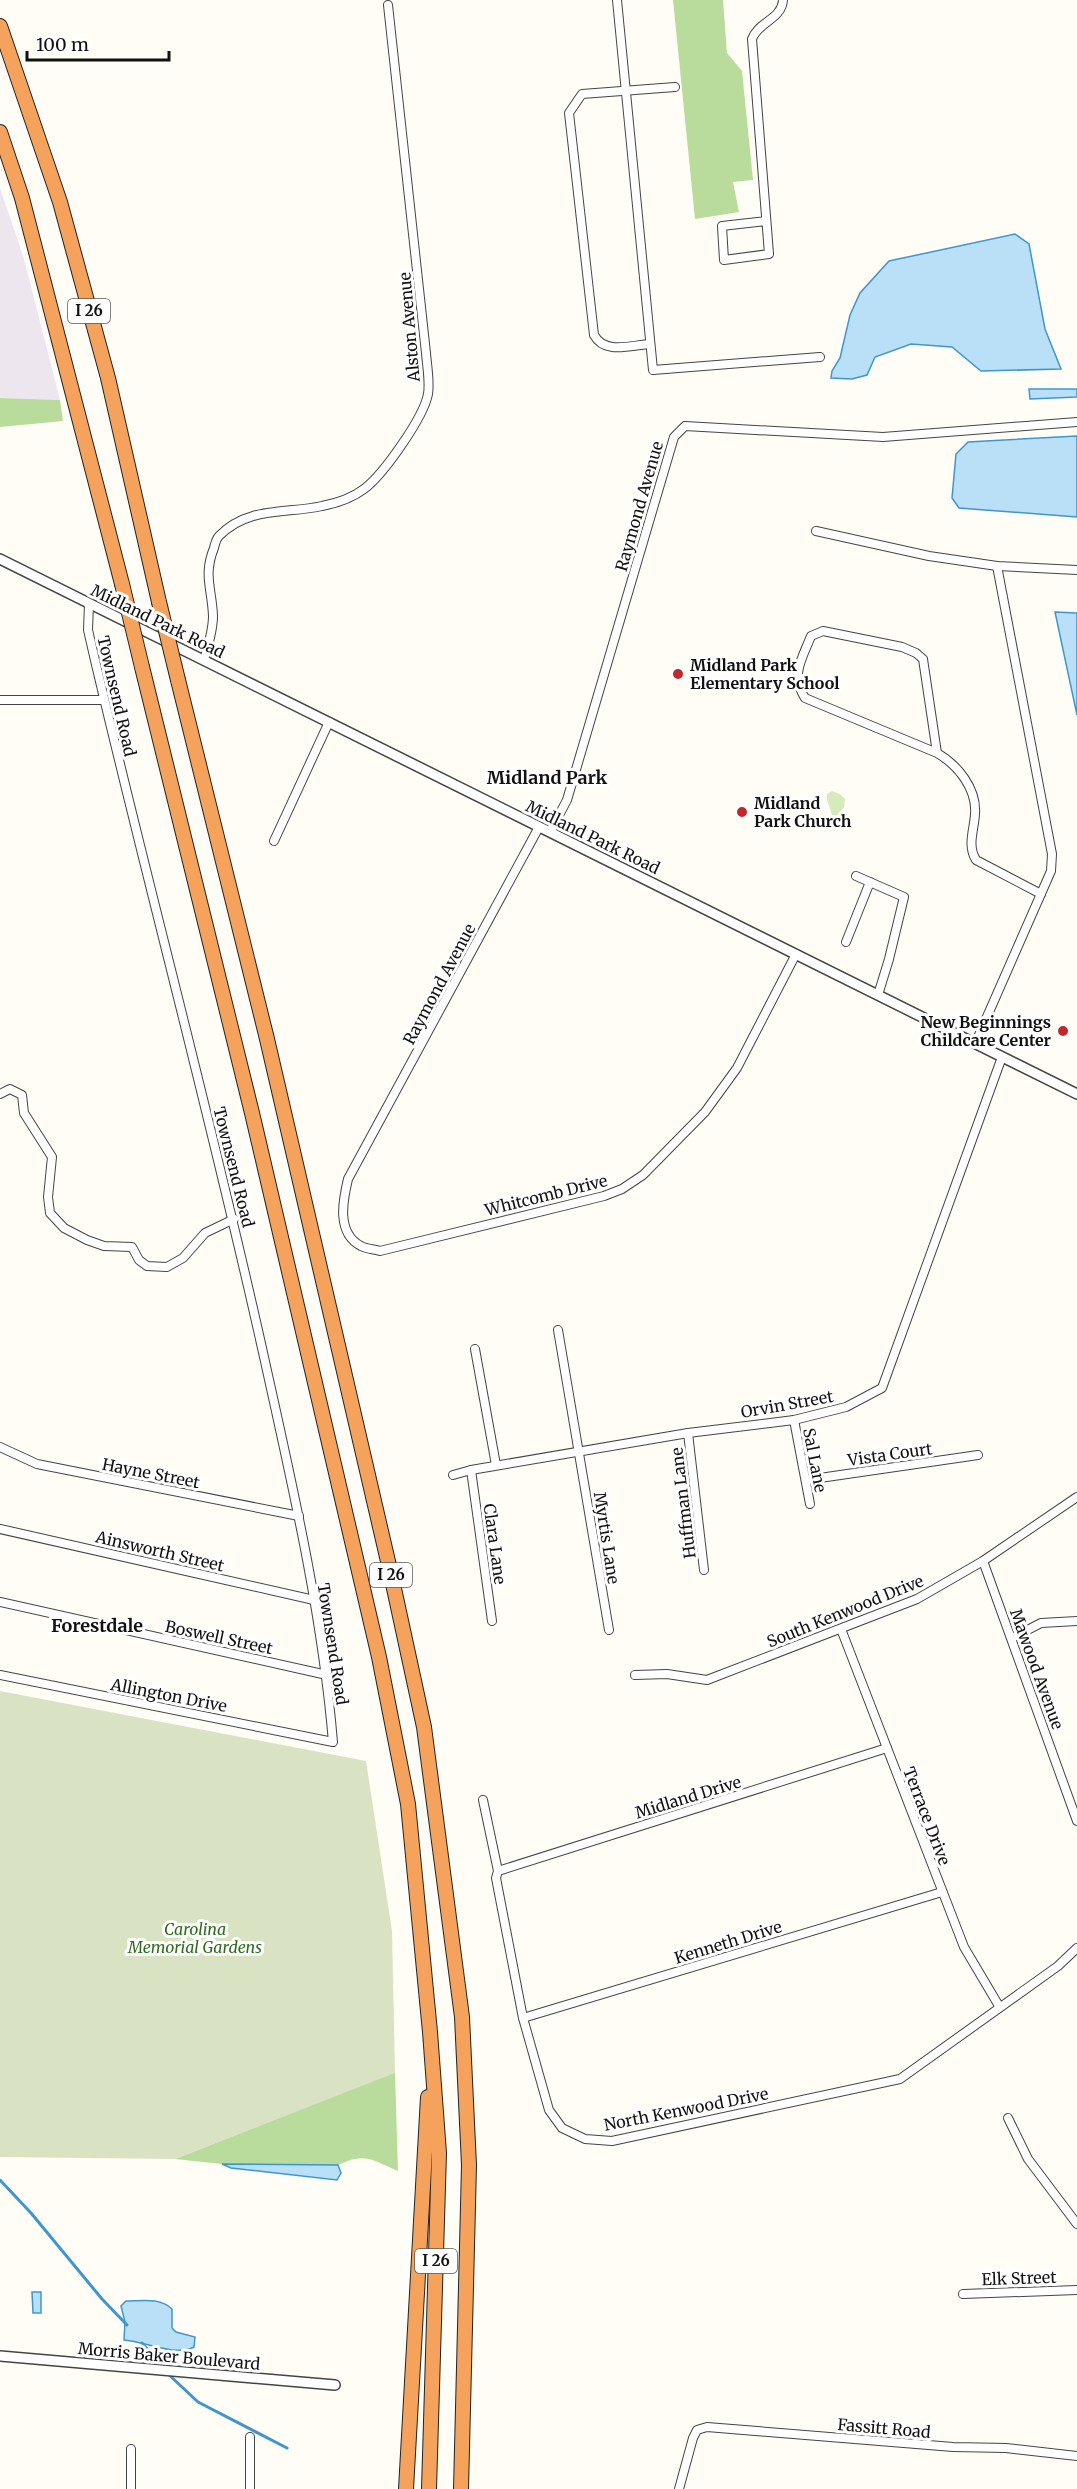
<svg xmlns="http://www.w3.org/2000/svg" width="1077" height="2489" viewBox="0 0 1077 2489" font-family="Merriweather,serif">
<rect width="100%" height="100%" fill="#fffdf5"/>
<path fill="#eee6ef" d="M0,188l24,71 36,141 -60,-2z"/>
<path fill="#d5ebbd" d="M832,791l8,3 5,5 -1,8 -7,9 -5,-1 -5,-15v-6z"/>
<g fill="#b9dc9c">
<path d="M673,0h50l4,53 15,18 11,109 -20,2 6,30 -44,7z"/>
<path d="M0,398l60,2 3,21 -63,6z"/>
<path d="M395,2072l3,99c-26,-11 -32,-19 -60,-6l-116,-1 -47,-5z"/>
</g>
<path fill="#d9e3c4" d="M0,1691l366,70 26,170 3,142 -220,86 -175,-2z"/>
<g fill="#b9e0f7" stroke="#3f96cf" stroke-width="1.5">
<path d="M1015,234l14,10 16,85 16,40 -80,2 -29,-24 -41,-3 -36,13 -8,18 -15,4 -21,-1 1,-7 8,-13 10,-43 10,-22 29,-32z"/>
<path d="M1029,389h48v8l-47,2z"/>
<path d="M1077,436v81l-118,-9 -7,-10 4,-44 12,-12z"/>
<path d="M1055,612l22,1v102z"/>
<path d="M222,2164l116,1 3,8 -4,7 -106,-12z"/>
<path d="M32,2292h9v21h-8z"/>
<path d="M126,2301c15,0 34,-4 46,8v19l4,4 19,5 -1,10c-19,10 -51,-6 -70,-7l1,-18 -4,-16z"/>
</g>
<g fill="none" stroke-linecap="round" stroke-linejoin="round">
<g stroke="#3f96cf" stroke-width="3">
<path d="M0,2180l31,33 71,86 25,26"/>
<path d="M142,2343l21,25"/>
<path d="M167,2373l31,29 89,46"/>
</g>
<g stroke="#444" stroke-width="10">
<g id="minor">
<path d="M617,0l36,370 167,-13"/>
<path d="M766,221l-44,5 2,34 45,-6 -17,-215c6,-17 30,-20 31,-39"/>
<path d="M650,344c-19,1 -45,11 -56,-9l-25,-222 13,-19 93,-7"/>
<path d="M816,531l113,25 68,10 80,4"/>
<path d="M204,660c4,-14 9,-29 9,-44 -1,-27 -10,-41 1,-68 1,-4 2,-9 5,-12 29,-30 68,-22 103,-30 16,-3 30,-8 42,-17 19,-14 60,-72 64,-95 2,-12 -1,-28 -2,-41l-38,-348"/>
<path d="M0,700h104"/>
<path d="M937,753l-14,-94 -7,-6 -14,-6 -79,-16 -12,5c-9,23 -21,39 -6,62l132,55c21,12 40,36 38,61 -1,17 -8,31 1,46l65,34"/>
<path d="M539,827l-191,352c-5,21 -12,54 13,67 5,3 13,3 19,5l224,-55 18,-7 21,-14 62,-63 32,-44 59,-114"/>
<path d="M550,832l17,-32 107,-363 11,-11 198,11 194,-15"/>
<path d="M274,841l55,-119"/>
<path d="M856,876l48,21 -15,62 -11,36"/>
<path d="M846,942l24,-60"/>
<path d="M975,1044l76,-173 1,-17 -55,-288"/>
<path d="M0,1094l10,-5 12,6 2,18 28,44 -4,40 2,16 14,15 23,12 17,6 28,1 7,13 8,6 20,1 16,-9 22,-25 29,-14"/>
<path d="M558,1330l51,300"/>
<path d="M475,1349l21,116"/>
<path d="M794,1420l16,84"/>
<path d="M688,1433l16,137"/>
<path d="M0,1447l37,17 262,52"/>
<path d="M471,1470l21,151"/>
<path d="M453,1475l18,-5 217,-37 106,-13 52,-13 36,-19 120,-331"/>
<path d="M806,1480l172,-25"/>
<path d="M0,1529l314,71"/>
<path d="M983,1561l94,260"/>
<path d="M0,1602l327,73"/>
<path d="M841,1629l123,318 35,59"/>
<path d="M1012,1638l29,-15 36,-2"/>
<path d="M0,1675l333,67c-11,-130 -41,-258 -69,-385 -52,-235 -115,-467 -170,-701l-6,-26 1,-26"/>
<path d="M635,1675l32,-1 40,6 210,-81 66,-38 94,-64"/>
<path d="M483,1800l15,71 -2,7 27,140 26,92 13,18 23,11 27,2 288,-62 158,-113 19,-18"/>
<path d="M498,1871l389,-123"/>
<path d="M523,2018l419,-126"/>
<path d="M1008,2118l20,41 49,65"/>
<path d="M963,2294l114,-4"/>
<path d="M131,2489v-40"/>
<path d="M250,2489v-52"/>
<path d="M679,2489l14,-51 4,-8 10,-3 246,20 53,1 71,8"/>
</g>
</g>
<g stroke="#444" stroke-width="12">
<g id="tertiary">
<path d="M0,559l1077,535"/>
<path d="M0,2356l335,29"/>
</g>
</g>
<g stroke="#222" stroke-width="16">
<g id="motorway">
<path d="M0,26l60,176 48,176 51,224"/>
<path d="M0,132l22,66 100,386"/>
<path d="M142,667l110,446 127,544 29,147 22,228 9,121 -10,336"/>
<path d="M178,680l89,359 123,531 34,157 38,290 7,148 -8,324"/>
<path d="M406,2489l22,-392"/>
</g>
</g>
<use href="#minor" stroke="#fff" stroke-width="8"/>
<use href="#tertiary" stroke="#fff" stroke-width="9"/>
<use href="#motorway" stroke="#f5a25d" stroke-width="14"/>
<g stroke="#222" stroke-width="16" stroke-linecap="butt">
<g id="motorway-bridge">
<path d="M122,584l20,83"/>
<path d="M159,602l19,78"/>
</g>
</g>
<use href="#motorway-bridge" stroke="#f5a25d" stroke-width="14"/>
</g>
<g fill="#c4262e" stroke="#fff" stroke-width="2">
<circle cx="678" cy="674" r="6"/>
<circle cx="742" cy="812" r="6"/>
<circle cx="1063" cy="1031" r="6"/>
</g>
<g text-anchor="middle" stroke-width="6" stroke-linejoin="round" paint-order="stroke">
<g fill="#fff" stroke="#585858" stroke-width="1.5">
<rect x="68" y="299" width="42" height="24" rx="4.5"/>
<rect x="370" y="1563" width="42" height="24" rx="4.5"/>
<rect x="415" y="2249" width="42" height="24" rx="4.5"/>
</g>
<g font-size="15" font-weight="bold" fill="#111">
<text x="89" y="316">I 26</text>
<text x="391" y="1580">I 26</text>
<text x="436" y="2266">I 26</text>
</g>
<g font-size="16" fill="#111" stroke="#fff">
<text transform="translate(409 327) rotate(-95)" y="6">Alston Avenue</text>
<text transform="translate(639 506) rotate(-74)" y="6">Raymond Avenue</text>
<text transform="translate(158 621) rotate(26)" y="6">Midland Park Road</text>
<text transform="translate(117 696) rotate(77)" y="6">Townsend Road</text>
<text transform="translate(593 837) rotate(26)" y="6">Midland Park Road</text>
<text transform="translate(439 984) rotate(-62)" y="6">Raymond Avenue</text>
<text transform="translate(234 1167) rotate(76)" y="6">Townsend Road</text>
<text transform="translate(546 1195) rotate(-14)" y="6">Whitcomb Drive</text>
<text transform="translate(787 1404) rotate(-10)" y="6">Orvin Street</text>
<text transform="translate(890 1454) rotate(-8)" y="6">Vista Court</text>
<text transform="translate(815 1460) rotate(79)" y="6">Sal Lane</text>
<text transform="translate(151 1473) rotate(11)" y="6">Hayne Street</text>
<text transform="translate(683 1503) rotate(-97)" y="6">Huffman Lane</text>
<text transform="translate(607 1538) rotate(81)" y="6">Myrtis Lane</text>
<text transform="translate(495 1544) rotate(82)" y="6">Clara Lane</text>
<text transform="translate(160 1551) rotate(13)" y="6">Ainsworth Street</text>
<text transform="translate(845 1611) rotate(-22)" y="6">South Kenwood Drive</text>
<text transform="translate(219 1637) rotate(12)" y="6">Boswell Street</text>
<text transform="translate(333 1644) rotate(81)" y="6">Townsend Road</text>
<text transform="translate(1037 1669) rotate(70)" y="6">Mawood Avenue</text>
<text transform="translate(169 1695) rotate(11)" y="6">Allington Drive</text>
<text transform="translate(688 1797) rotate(-17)" y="6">Midland Drive</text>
<text transform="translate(927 1816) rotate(69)" y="6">Terrace Drive</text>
<text transform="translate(728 1942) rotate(-17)" y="6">Kenneth Drive</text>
<text transform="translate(686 2109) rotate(-11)" y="6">North Kenwood Drive</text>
<text transform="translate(1019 2278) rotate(-2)" y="6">Elk Street</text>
<text transform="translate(169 2356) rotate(5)" y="6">Morris Baker Boulevard</text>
<text transform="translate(884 2428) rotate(5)" y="6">Fassitt Road</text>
</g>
<g font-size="16" font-weight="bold" fill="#111" stroke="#fff" text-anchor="start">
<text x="690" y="671">Midland Park<tspan x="690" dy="18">Elementary School</tspan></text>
<text x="754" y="809">Midland<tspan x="754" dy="18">Park Church</tspan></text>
<text x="1051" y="1028" text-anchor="end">New Beginnings<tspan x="1051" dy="18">Childcare Center</tspan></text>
</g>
<g font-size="16" font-style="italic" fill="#2f6b1f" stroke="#fff">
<text x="195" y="1935">Carolina<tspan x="195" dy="18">Memorial Gardens</tspan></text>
</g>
<g font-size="18" font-weight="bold" fill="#111" stroke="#fff">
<text x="547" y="784">Midland Park</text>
<text x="97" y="1632">Forestdale</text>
</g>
</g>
<path d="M27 51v9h142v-9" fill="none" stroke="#111111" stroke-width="3"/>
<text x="36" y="51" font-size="18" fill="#111111" stroke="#ffffff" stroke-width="4.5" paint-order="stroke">100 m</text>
</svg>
